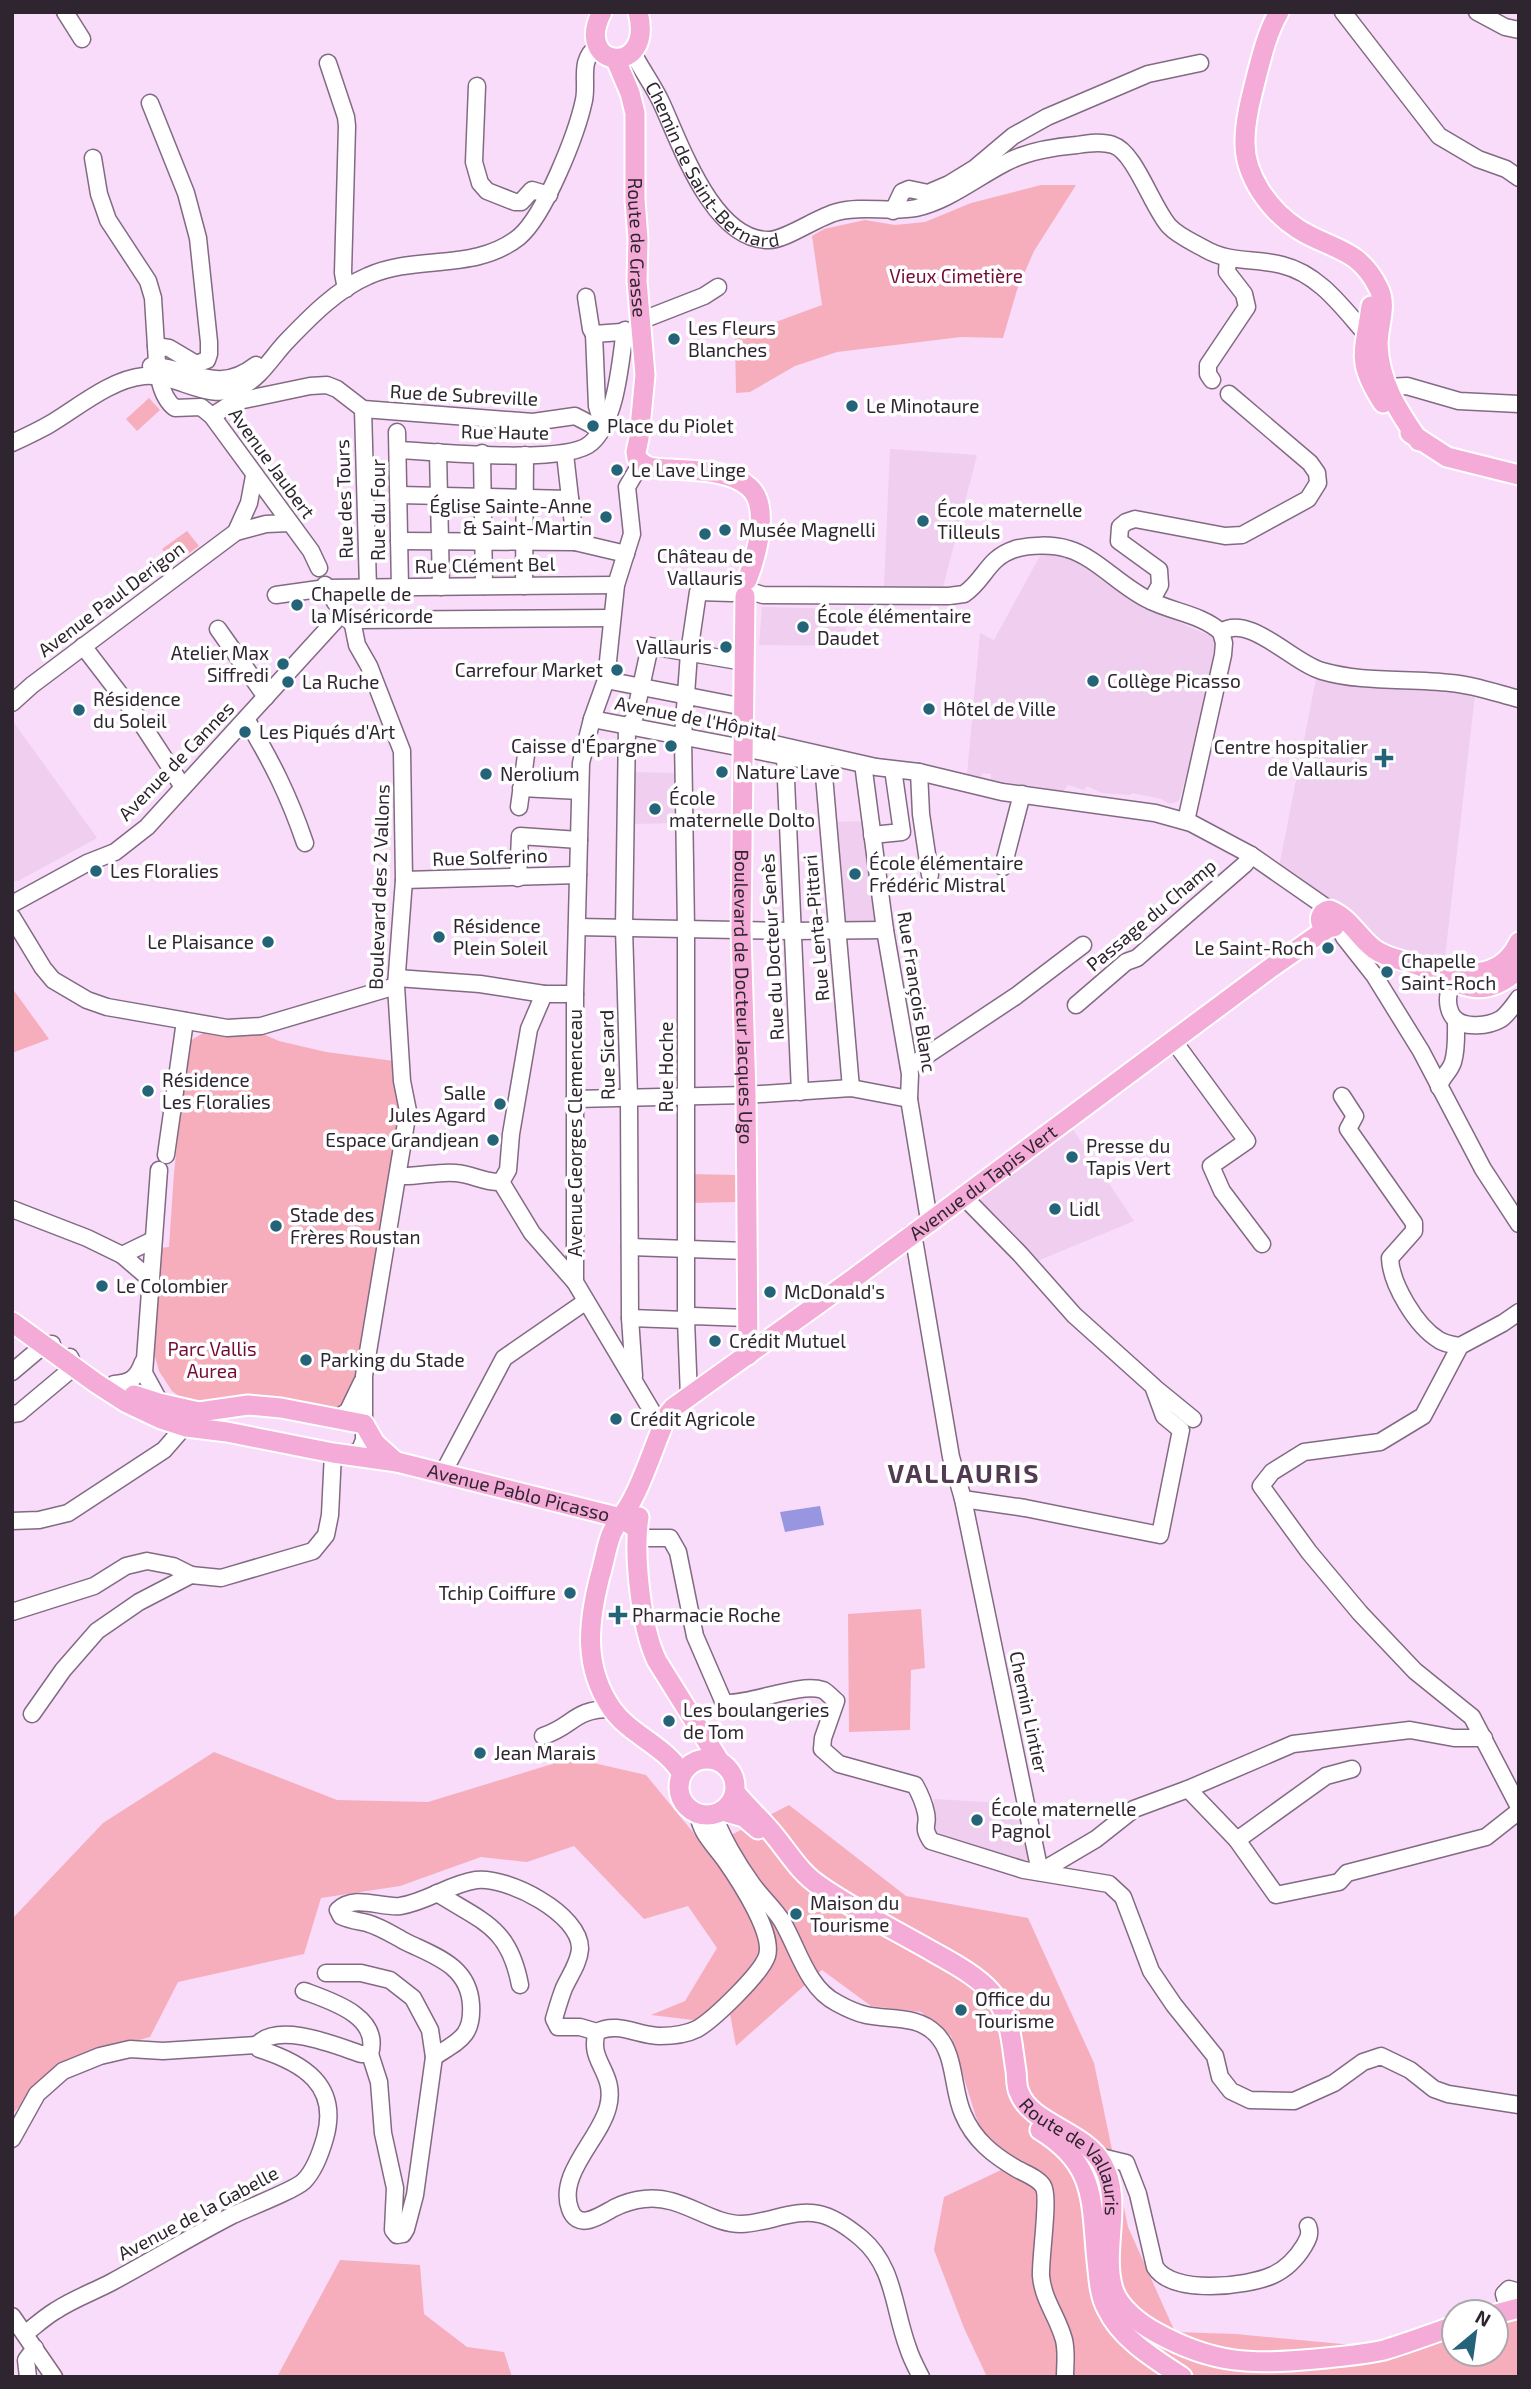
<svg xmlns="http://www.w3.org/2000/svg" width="1531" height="2389" viewBox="0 0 1531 2389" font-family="'Exo 2',sans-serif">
<rect width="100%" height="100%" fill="#f8dcf9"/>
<g fill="#efcef0">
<path d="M890,449l87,6 -34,132 -59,-1z"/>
<path d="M1041,554l22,2 19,7 22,19 29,20 84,37 3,11 -41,151 -10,3 -7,-5 -30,-6 -2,2 -28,-2 -15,-7 -3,4 -16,-5 -5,6 -72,-11v-6l-8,-1 -3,5 -13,-3 13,-142 14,7z"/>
<path d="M762,607l84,2 -1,37 -86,-1z"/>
<path d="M1317,674l139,14 19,6 -31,272 -47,-15 -118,-84z"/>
<path d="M12,720l85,118 -79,43h-6z"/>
<path d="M632,772l46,1v50l-46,1z"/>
<path d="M864,821l15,105 -36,-1 -9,-103z"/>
<path d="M1072,1128l62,93 -99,41 -63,-65z"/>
<path d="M934,1799l85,5 12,61 -100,-29z"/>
</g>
<g fill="#f6aebd">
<path d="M1041,185h35l-42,66 -17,39 -14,48 -42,-1 -124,15 -42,14 -45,26 -14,1 -1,-56 87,-32 -10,-69 12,-7 41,-9 30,5 30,-3 46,-19z"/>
<path d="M149,398l11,12 -23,21 -11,-12z"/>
<path d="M187,531l12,15 -25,18 -12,-15z"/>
<path d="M12,988l37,51 -37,14z"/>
<path d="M203,1033l60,1 16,7 47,11 68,9 4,35v24l-45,267 -6,14 -13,8 -125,-5 -25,-4 -12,-9 -13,-20 -5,-18 6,-105 9,-1 5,-74 14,-131z"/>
<path d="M692,1174l44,1v27l-44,1z"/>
<path d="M921,1609l4,59 -14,2 -1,60 -61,2 -1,-118z"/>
<path d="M214,1752l123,48 91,2 144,-44 74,17 60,73 83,-43 117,91 122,22 66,145 34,164 47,105 61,2 138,13 80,-18v25h42v-36l23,-6v65h-532l-23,-49 -30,-78 10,-53 57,-27 -25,-53 -25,-81 -30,-24 -50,-6 -49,-36 -86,76 -6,-32 -37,6 -42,-5 34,-14 32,-53 -29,-42 -44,13 -70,-73 -47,16 -46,-5 -81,29 -79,12 -17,56 -126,28 -28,55 -86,24 -52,53v-195l91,-96z"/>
<path d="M340,2260l80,5 4,49 43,33 37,5 8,25h-235z"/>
</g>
<path fill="#9896e1" d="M820,1506l4,19 -39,7 -5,-20z"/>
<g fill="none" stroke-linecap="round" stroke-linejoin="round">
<g stroke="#826a83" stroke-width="19">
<g id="minor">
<path d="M65,12l17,27"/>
<path d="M1343,12l96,124 39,23 28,10 13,9"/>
<path d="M1477,12l28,15 14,3"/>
<path id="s1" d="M632,51c9,18 21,34 29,51 20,43 52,139 108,138 17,0 48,-23 68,-28 26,-7 53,1 79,-4 32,-7 60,-30 89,-45 22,-12 48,-16 72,-18 12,-2 25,-4 36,0 22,7 39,62 56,81 9,10 24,16 36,23 24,14 50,9 77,16 37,9 60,42 84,69"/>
<path d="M328,63l18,54 1,9 -4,147 3,16"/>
<path d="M477,86l-3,76 6,21 7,8 28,11h6l11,-12 17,5"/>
<path d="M150,103l36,90 12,45 11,104v12l-2,6 -11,4 -27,-16 -13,-2c1,20 2,49 19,62l26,-1 11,9 99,135 8,17"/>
<path d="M93,158l6,36 9,26 40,61 5,17 3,48"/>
<path d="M893,211l9,-19 7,-3 19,4 21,-9 26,-16 38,-32 34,-19 101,-43 52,-11"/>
<path d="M586,297l5,32 3,5"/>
<path d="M640,321l64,-25 14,-9"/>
<path d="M151,366c41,1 65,30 105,-1"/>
<path d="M1212,380l-4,-6v-9l39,-58 -3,-13 -17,-22 1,-14"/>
<path d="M1386,387l21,-1 52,15 60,3"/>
<path d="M363,409l5,179"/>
<path d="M212,416l22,-14 76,-16 17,-1 10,4 26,20 170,13 42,-6 25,13"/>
<path d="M607,417l-8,-4 -2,-7 -3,-72 41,-3"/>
<path d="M397,432l3,156"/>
<path d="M12,443c13,-6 26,-12 38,-19 27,-16 61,-45 94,-48 34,-3 62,27 97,11 19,-9 31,-30 45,-45 23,-24 51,-53 82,-66 49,-22 107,-4 151,-39 26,-22 58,-104 65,-137 4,-20 -6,-40 14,-54"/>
<path d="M399,450c37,2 169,15 192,-7 26,-23 29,-80 34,-113"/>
<path d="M438,452l3,135"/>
<path d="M482,453l2,133"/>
<path d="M565,454l10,88 51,12"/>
<path d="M641,463l-14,24 5,47 -16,51 -10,95 -14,39 -11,44 -6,231v288l78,131 12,8"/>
<path d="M399,495l171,4"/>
<path d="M236,532l13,-29 5,-27"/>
<path d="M399,541l176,1"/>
<path d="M325,585l10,17 18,23 4,20 12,21 33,85 2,129 -8,106 6,95 6,30 -44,265v64l-4,10 -10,5"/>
<path d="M524,586l1,-131"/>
<path d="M753,592l10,3 186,1 15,-2c21,-14 23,-36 51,-45 15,-4 37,-5 53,0 28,8 53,38 81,51 23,12 52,14 72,32"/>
<path d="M276,595l50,-7 290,-3"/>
<path d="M1151,601l9,-16 -1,-15 -40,-29 1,-14 6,-5 9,-3 90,17 17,-1 66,-36 10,-16 -1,-10 -7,-10 -81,-69"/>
<path d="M351,620l261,-2"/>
<path d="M218,629l48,68"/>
<path d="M1221,632c28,-19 72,31 101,39 41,12 87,7 129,12 23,2 45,10 68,16"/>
<path d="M83,646l53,69 47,72"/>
<path d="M606,680l138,27"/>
<path d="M12,703l20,-18 204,-153 30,-8 24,-1"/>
<path d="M246,719c26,43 43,77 59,124"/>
<path d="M592,719l228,44"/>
<path d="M743,737l133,30 43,5 83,20 153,21 36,10 60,32 79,55"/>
<path d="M785,758l15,334"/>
<path d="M823,764l28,324"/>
<path d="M864,771l21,159 25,144 -1,25 20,121"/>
<path d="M919,772l2,42 9,61"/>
<path d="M521,788l59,3"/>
<path d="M519,807l7,-52"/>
<path d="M1186,821l37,-166 1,-12 -3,-11"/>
<path d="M872,835l30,-3 -8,-56"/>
<path d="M1003,867l19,-73"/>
<path d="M518,878l2,-42 59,4"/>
<path d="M404,880l174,-5"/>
<path d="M12,904l75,-41 28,-11 32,-25 196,-215"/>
<path d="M12,917l31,51 10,12 34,20 20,7 120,21 34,-2 135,-40"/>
<path d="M577,927l214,4 94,-1"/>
<path d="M1340,929l4,8 30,38 47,76 62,118 36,55"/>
<path d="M397,978l83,6 64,10h31"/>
<path d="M1464,980c-18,-1 -20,27 -10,38 10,11 35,8 47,1 7,-5 13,-14 18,-21"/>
<path d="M1076,1005l50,-43 11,-4 108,-94 6,-9"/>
<path d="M1173,1040l74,101 -36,25 11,25 40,53"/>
<path d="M909,1067l107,-71 67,-51"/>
<path d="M1439,1087c2,-10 11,-15 14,-25 4,-13 3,-28 3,-42"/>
<path d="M1342,1096l13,20 -7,13 66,94v8l-24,27c1,26 26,68 49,82 6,4 14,5 21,6"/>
<path d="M575,1099l171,-4 105,-7 58,11"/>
<path d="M166,1155l19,-134"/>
<path d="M159,1170l-15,203 18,33"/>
<path d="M399,1176c20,1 39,-5 57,-3 16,1 29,10 45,9"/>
<path d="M501,1182l7,-12 3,-36 18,-105 15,-35"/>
<path d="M501,1182l31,51 43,49"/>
<path d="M963,1196l57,58 54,61 79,71 11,30 17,14 -21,105 -135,-27 -62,-9"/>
<path d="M12,1209l75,29 35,17 28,24"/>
<path d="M910,1234l5,11 36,212 12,42 77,373"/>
<path d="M630,1247l117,4"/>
<path d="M122,1255l31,-15"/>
<path d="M1519,1312l-16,11 -43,23 -37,70 -43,26 -76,10 -32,20 -11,14 48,66 51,61 55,58 57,46 47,90"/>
<path d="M630,1318l56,2 7,-4 54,2"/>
<path d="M12,1372l32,-27 8,-1"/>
<path d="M634,1376l-4,-58 -1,-221 -5,-169 3,-201 7,-8 16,-73 94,16"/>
<path d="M114,1384c17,-1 23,-6 29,-22"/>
<path d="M1155,1388l38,31"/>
<path d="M689,1397l-3,-77v-391l-3,-193 6,-83 9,-61 34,1"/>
<path d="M12,1414l7,-1 55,-46 -4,-10"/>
<path d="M336,1419l12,-8 14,-29"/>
<path d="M443,1473l61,-115 81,-56"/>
<path d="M12,1521l27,-1 29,-7 96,-63 26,-30"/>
<path d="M638,1538h32l8,14 17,84 29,67c28,2 74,-21 99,-13 4,2 9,8 13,11l-13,37 -1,11 17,15 76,21c5,9 9,18 11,28 3,14 -5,12 5,28l93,29 85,14 14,13 28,74 23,34 41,51 5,21 11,14 19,9 44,1 40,-18 29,-21 18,-6 29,14 24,19 14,5 71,11"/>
<path d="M12,1612l82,-26 32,-20 21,-5 26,5 18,9"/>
<path d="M32,1714l31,-44 34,-39 42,-29 52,-27 30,3 92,-27 13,-16 4,-20 3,-62"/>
<path d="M543,1736c31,-10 30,-27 68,-27"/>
<path d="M1188,1789l49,51 39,55 63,-13 8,-9 139,-36 33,-26"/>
<path d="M699,1814c-1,16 17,33 26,46 14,20 49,73 42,96 -6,18 -54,64 -70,73 -10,5 -26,7 -37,7 -21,0 -43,-15 -63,-4 -10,30 20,40 11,75 -8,32 -51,67 -38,102 8,23 31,6 44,-1 10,-5 20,-8 30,-9 36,-5 65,25 97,25 24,0 55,-16 78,-10 15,3 30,14 42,24 34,29 32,70 47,110 3,10 8,19 13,29"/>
<path d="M714,1814c6,21 25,52 38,70 9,13 22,24 30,37 16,27 25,67 55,82 9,5 20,10 29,12 24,5 52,0 70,19 20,20 16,56 27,80 11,26 30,41 54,55 9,5 21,9 26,17 7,10 -3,72 -2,90 2,24 17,41 23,64 3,13 1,24 1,37"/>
<path d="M1237,1840l89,-64 26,-7"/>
<path d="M1040,1872l56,-33 38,-30 54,-20 105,-45 117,-14 44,8h30"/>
<path d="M437,1893c46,29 72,34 83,92"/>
<path d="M326,1973h35l29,7 23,18 17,32 4,27 -19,138 -9,34 -3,5 -6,1 -4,-5 2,-42 -12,-55 -4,-51 -9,-28"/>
<path d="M434,2057c24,-16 39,-20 37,-52 -2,-39 -36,-49 -65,-63 -13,-7 -25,-15 -39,-19 -9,-2 -18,-3 -26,-7l-3,-6c17,-16 42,-2 62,-4 27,-4 49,-22 76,-26 31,-4 105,34 104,69 -1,14 -10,26 -16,39 -4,10 -7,21 -10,31l4,8h22l17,5"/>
<path d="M12,2139l25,-45 26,-23 37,-15 30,-7 33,2 94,-6"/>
<path d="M1091,2157l6,-1 29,7 12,31 17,73c17,28 92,20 118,8 13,-6 23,-16 31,-29 4,-7 7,-12 4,-20"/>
<path d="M1509,2311l-5,-17 5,-5 10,3"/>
<path d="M12,2316l42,61"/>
<path d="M26,2333c9,-7 19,-16 29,-22 18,-12 38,-19 57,-29 41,-22 80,-46 121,-67 15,-7 62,-25 71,-34 11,-11 17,-29 21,-43 15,-53 -22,-75 -66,-89l-2,-4c21,-24 80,1 104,9h9c11,-38 -39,-53 -66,-63"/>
<path d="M28,2377l-2,-17 9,-12"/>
</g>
</g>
<g stroke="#fff" stroke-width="23">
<g id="major">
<path d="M602,12c-30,57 53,66 36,0"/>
<path d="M1279,12c-12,21 -17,43 -23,66 -5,20 -11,42 -11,63 -1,35 25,70 53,88 33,21 60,18 80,58 10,18 0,38 0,57 1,38 20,67 41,97"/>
<path id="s2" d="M616,60l14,33 5,20v87l3,39 -1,42 8,94 -6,63 -3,14 1,6c9,12 20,10 34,11 23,2 60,1 78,18 22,19 7,70 -2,93"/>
<path d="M1371,306c-6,48 -16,53 12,97"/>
<path d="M1410,433l37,24 72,18"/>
<path id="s3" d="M745,596l-4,334 5,165 2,260"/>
<path d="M1328,928l-7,-5c-2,-7 2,-12 9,-13 20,8 28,27 44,39 14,10 30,11 46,17 38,15 59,39 99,3"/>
<path d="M1450,972c31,4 55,0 69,-30"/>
<path id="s4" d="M12,1322l84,61 31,20 34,16 25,8 41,5 106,21 64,9 224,56 16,11"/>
<path d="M134,1395l25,8 40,9 49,-7 33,3 83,16 11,19 21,19"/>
<path d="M639,1517c-6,37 2,111 18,144l63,101"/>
<circle cx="707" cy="1787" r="28"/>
<path id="s5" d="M682,1774c-17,-29 -51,-38 -70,-65 -29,-42 -24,-86 -12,-133 4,-13 6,-28 11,-41 5,-13 16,-24 22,-37 14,-27 22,-56 35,-84l5,-6 180,-129 419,-312 56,-39 6,-1"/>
<path id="s6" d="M735,1792c12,15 27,28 39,43 15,18 26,38 46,51 36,25 77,45 115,67 18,10 42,23 56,39 21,24 20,49 25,79 1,7 0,15 3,21 11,32 65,39 83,71 22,38 -1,86 11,126 6,19 27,35 44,44 56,31 96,32 158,26 23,-2 46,-4 69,-9 23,-7 47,-16 70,-24"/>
<path d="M723,1811l21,6 14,12"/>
<path d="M1040,2130c57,35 51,71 57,131 2,16 2,33 10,48 14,30 48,50 75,68"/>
<path d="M1496,2314l23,-6"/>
</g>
</g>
<use href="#minor" stroke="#fff" stroke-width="16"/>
<use href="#major" stroke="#f4abd7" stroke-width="19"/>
</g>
<g fill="#246378" stroke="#fff" stroke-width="2.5">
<circle cx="674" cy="339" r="7"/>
<circle cx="852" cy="406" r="7"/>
<circle cx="593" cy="426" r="7"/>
<circle cx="617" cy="470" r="7"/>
<circle cx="606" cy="517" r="7"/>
<circle cx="923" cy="521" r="7"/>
<circle cx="725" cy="530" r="7"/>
<circle cx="705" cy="534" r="7"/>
<circle cx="297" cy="605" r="7"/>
<circle cx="803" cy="627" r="7"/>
<circle cx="726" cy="647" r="7"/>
<circle cx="283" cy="664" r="7"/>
<circle cx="617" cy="670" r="7"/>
<circle cx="1093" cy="681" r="7"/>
<circle cx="288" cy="682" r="7"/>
<circle cx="929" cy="709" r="7"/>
<circle cx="79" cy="710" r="7"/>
<circle cx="245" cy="732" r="7"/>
<circle cx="671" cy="746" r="7"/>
<path d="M1380.5 747.5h7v7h7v7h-7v7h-7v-7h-7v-7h7z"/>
<circle cx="722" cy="772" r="7"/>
<circle cx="486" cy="774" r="7"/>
<circle cx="655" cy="809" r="7"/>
<circle cx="96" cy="871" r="7"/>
<circle cx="855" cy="874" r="7"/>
<circle cx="439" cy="937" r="7"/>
<circle cx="268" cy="942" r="7"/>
<circle cx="1328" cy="948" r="7"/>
<circle cx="1387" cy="972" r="7"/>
<circle cx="148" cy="1091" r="7"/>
<circle cx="500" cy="1104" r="7"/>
<circle cx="493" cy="1140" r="7"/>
<circle cx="1072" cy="1157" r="7"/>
<circle cx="1055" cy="1209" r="7"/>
<circle cx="276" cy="1226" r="7"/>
<circle cx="102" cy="1286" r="7"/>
<circle cx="770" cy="1292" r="7"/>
<circle cx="715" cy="1341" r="7"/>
<circle cx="306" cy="1360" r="7"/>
<circle cx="616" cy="1419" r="7"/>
<circle cx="570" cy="1593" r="7"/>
<path d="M614.5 1604.5h7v7h7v7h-7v7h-7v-7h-7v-7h7z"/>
<circle cx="669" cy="1721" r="7"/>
<circle cx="480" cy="1753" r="7"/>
<circle cx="977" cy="1820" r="7"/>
<circle cx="796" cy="1914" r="7"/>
<circle cx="961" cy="2010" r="7"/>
</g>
<g text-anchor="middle" stroke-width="7" stroke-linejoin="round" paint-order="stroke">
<g font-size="19" fill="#2f2530" stroke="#fff">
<text dy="7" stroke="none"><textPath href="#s1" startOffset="145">Chemin de Saint-Bernard</textPath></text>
<text dy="7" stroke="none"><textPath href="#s2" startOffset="191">Route de Grasse</textPath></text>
<text transform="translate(464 395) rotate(3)" y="7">Rue de Subreville</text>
<text transform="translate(505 432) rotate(1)" y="7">Rue Haute</text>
<text transform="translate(272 463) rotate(54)" y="7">Avenue Jaubert</text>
<text transform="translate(344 499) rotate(-92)" y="7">Rue des Tours</text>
<text transform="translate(378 510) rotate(-90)" y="7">Rue du Four</text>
<text transform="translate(485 565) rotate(-1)" y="7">Rue Clément Bel</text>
<text transform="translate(111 599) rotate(-37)" y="7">Avenue Paul Derigon</text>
<text transform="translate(696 718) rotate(11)" y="7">Avenue de l'Hôpital</text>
<text transform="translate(176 761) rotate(-46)" y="7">Avenue de Cannes</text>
<text transform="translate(490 857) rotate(-2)" y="7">Rue Solferino</text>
<text transform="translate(379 887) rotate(-88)" y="7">Boulevard des 2 Vallons</text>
<text transform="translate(1151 915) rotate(-40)" y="7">Passage du Champ</text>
<text transform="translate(816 928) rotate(-95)" y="7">Rue Lenta-Pittari</text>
<text transform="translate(772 947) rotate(-93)" y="7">Rue du Docteur Senès</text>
<text transform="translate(917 992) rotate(81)" y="7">Rue François Blanc</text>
<text dy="7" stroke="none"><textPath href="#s3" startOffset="401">Boulevard de Docteur Jacques Ugo</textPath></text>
<text transform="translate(607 1055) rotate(-91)" y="7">Rue Sicard</text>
<text transform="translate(666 1067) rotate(-90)" y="7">Rue Hoche</text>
<text transform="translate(575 1133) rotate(-90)" y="7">Avenue Georges Clemenceau</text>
<text dy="7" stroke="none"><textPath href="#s5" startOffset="802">Avenue du Tapis Vert</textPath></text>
<text dy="7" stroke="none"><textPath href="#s4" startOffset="544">Avenue Pablo Picasso</textPath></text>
<text transform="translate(1029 1712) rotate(78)" y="7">Chemin Lintier</text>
<text dy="7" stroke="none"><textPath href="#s6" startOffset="522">Route de Vallauris</textPath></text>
<text transform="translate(198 2213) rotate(-28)" y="7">Avenue de la Gabelle</text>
</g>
<g font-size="19" fill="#750b35" stroke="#fff">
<text x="956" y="283">Vieux Cimetière</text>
<text x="212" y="1356">Parc Vallis<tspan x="212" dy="22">Aurea</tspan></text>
</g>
<g font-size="19" fill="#2f2530" stroke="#fff" text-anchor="start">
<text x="688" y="335">Les Fleurs<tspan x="688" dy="22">Blanches</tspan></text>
<text x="866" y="413">Le Minotaure</text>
<text x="607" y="433">Place du Piolet</text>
<text x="631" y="477">Le Lave Linge</text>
<text x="592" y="513" text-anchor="end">Église Sainte-Anne<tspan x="592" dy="22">&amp; Saint-Martin</tspan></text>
<text x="937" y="517">École maternelle<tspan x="937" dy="22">Tilleuls</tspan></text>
<text x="739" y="537">Musée Magnelli</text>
<text x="705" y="563" text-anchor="middle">Château de<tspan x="705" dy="22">Vallauris</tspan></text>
<text x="311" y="601">Chapelle de<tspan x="311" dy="22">la Miséricorde</tspan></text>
<text x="817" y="623">École élémentaire<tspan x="817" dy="22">Daudet</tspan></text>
<text x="712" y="654" text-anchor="end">Vallauris</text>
<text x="269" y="660" text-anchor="end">Atelier Max<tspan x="269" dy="22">Siffredi</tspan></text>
<text x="603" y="677" text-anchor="end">Carrefour Market</text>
<text x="1107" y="688">Collège Picasso</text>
<text x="302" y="689">La Ruche</text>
<text x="93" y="706">Résidence<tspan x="93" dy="22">du Soleil</tspan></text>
<text x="943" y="716">Hôtel de Ville</text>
<text x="259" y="739">Les Piqués d'Art</text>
<text x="657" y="753" text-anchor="end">Caisse d'Épargne</text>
<text x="1368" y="754" text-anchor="end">Centre hospitalier<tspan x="1368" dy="22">de Vallauris</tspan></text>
<text x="736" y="779">Nature Lave</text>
<text x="500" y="781">Nerolium</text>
<text x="669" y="805">École<tspan x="669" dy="22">maternelle Dolto</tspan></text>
<text x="869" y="870">École élémentaire<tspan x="869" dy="22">Frédéric Mistral</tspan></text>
<text x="110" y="878">Les Floralies</text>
<text x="453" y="933">Résidence<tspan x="453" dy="22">Plein Soleil</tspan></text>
<text x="254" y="949" text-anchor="end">Le Plaisance</text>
<text x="1314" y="955" text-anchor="end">Le Saint-Roch</text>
<text x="1401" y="968">Chapelle<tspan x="1401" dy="22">Saint-Roch</tspan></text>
<text x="162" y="1087">Résidence<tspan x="162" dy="22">Les Floralies</tspan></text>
<text x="486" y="1100" text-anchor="end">Salle<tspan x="486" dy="22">Jules Agard</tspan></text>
<text x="479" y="1147" text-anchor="end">Espace Grandjean</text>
<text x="1086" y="1153">Presse du<tspan x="1086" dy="22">Tapis Vert</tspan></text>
<text x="1069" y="1216">Lidl</text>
<text x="290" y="1222">Stade des<tspan x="290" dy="22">Frères Roustan</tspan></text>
<text x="116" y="1293">Le Colombier</text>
<text x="784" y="1299">McDonald's</text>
<text x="729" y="1348">Crédit Mutuel</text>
<text x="320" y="1367">Parking du Stade</text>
<text x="630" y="1426">Crédit Agricole</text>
<text x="556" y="1600" text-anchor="end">Tchip Coiffure</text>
<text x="632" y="1622">Pharmacie Roche</text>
<text x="683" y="1717">Les boulangeries<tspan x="683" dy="22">de Tom</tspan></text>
<text x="494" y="1760">Jean Marais</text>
<text x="991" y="1816">École maternelle<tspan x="991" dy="22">Pagnol</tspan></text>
<text x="810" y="1910">Maison du<tspan x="810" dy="22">Tourisme</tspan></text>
<text x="975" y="2006">Office du<tspan x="975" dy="22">Tourisme</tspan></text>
</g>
<g font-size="26" font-weight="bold" letter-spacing="2" fill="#513a52" stroke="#fff">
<text x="964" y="1483">VALLAURIS</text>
</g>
</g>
<rect width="1531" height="2389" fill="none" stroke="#2f2530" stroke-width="28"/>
<g transform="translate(1475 2333) rotate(29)"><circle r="33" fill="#ffffff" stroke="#aca8ac" stroke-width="2"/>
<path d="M0-5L12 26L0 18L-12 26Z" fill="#246378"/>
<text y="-10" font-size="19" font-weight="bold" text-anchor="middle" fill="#2f2530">N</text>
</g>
</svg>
